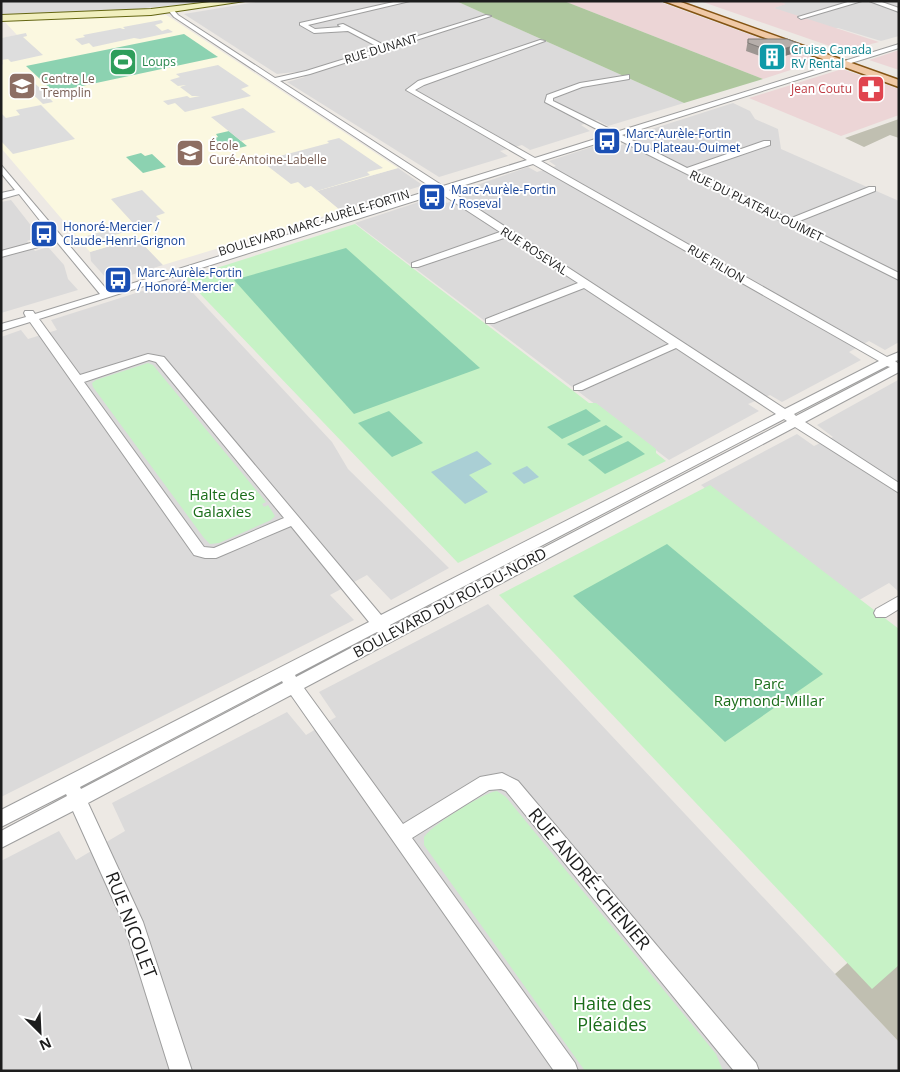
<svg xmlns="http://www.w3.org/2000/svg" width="900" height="1072" viewBox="0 0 900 1072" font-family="'Open Sans',sans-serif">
<rect width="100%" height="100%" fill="#ede9e4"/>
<g fill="#dbdada">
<path d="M1,1h214l-110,11 -104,2z"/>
<path d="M262,1h194l228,102 -76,23 -11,-6 -16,5 9,6 -60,19 -8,-5 -22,6 8,5 -69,21 -152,-95 18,-5 -10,-5 -18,2 -93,-60z"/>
<path d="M778,1h121v35l-18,5 -43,-13 -5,1 -60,-21 12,-4z"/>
<path d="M733,103l17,8 5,8 23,10 3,20 118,52v141l-14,8 -16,-9 -20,11 12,8 -79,42 -12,-7 -22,9 11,7 -90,49 -314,-237 82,-27 10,7 17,-7 -7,-4 71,-25 9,5 19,-6 -7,-5 61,-20 9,5 19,-7 -8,-3z"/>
<path d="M398,168l23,16v2l-80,25 -24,-20z"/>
<path d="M11,200l29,37 -13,4 8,10 13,-4 16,18 4,14 10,11 -77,23v-111z"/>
<path d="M137,238l26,27 -48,15h-7l-17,-19 -1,-9z"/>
<path d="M180,279l152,163 16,27 101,99 -58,32 -24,-25 -37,20 24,25 -353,177v-460l20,-7 7,9 29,-9 -6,-10z"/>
<path d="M898,380l1,212 -10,-9 -35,20 -153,-118 96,-51 17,12 19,-9 -16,-12z"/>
<path d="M488,604l411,438v29h-898v-210l58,-30 17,29 49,-29 -13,-28 175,-91 19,23 30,-18 -17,-25z"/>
</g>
<g fill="#ecd5d6">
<path d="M564,1h93l157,57 -2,5 -49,16z"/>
<path d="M700,1h78l8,3 -12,4 105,34 -35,9z"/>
<path d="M899,50v20l-30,-10z"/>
<path d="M842,69l57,20v26l-58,21 -92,-38z"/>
</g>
<path fill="#fbf8e0" d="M166,15l2,1 230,152 -81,23 24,20 -178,54 -26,-27 -47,14 -89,-104v-82l2,-2 -2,-26 16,-3 -13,-14z"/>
<g fill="#c0bfb1">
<path d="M899,119v19l-9,-3 -26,12 -19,-9z"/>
<path d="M899,917v125l-64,-68z"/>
</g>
<path fill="#aec79e" d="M456,1h108l199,78 -79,24z"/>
<g fill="#c7f2c6">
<path d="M355,224l234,179h7l60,46v4l10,8 -208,102 -273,-285z"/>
<path d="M148,363l5,2 113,137 -4,2 2,3 4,-2 7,11 -4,4 -52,23 -9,1 -6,-6 -111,-151 -1,-4 4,-3z"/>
<path d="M710,485l189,144v336l-27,24 -373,-394z"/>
<path d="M497,791l9,6 210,257 7,17h-138l-161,-226v-8c7,-11 60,-45 73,-46z"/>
</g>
<g fill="#8cd2b1">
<path d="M184,34l34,23 -164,35 -28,-26z"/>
<path d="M229,131l18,15 -20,5 -15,-12 6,-2 -2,-3z"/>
<path d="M141,153l4,3 7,-2 14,13 -23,6 -17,-16z"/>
<path d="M346,248l134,120 -126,46 -120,-134z"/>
<path d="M586,409l15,12 -39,18 -15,-12z"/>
<path d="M389,411l34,32 -31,14 -34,-34z"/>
<path d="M606,425l17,12 -40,19 -16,-12z"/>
<path d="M628,441l17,13 -40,20 -17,-14z"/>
<path d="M667,544l156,130 -98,68 -152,-146z"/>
</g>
<g fill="#ddd">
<path d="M161,20l2,2 -1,1 -7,2 7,6 6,-2 5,3 -33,7 -6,-1 -41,9 -4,-4 -7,2 -7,-6 10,-2 -2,-2 37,-7 3,1h2l-2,-2z"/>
<path d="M26,33l1,3 -4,1 20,18 -32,7 -3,-3 -7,1v-22z"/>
<path d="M218,65l31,21 -8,3 10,7 -66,16 -10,-9 -7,2 -5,-4 24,-5 3,2 10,-2h-8l-12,-9 6,-2 -8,1 -8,-6 10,-3 -4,-3z"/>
<path d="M30,79l12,11 11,12 -10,2 -24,-23z"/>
<path d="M41,105l34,34 -62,15 -12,-13v-28l5,5 14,-3 -4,-5z"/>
<path d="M243,108l31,23 2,1 -35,9 -30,-24z"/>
<path d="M339,138l44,30 -16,4 3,3 -53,16 -6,-5 -6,2 -7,-6 -7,2 -30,-23 68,-18 -2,-2z"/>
<path d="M142,190l23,23 -9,3 5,5 -73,22 -5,-6 50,-14 -22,-24z"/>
</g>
<g fill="#aacfd5">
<path d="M477,451l15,13 -23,11 19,17 -23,12 -34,-32z"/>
<path d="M527,466l12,11 -15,7 -12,-11z"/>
</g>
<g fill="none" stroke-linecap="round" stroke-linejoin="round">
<g stroke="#9e9e9e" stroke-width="2">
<g id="street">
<path d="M398,1h12l-102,24 7,4 26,-2 -3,-2 5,-1 43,22 100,-31 5,1 -181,58 -30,7 163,105 84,-26 -121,-70 12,-9 122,-41 5,1 -121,44 -9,5 120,68 73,-23 -63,-33 2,-7 33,-12 49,-8v4l-47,8 -29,11v3l63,31 283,-88v4l-277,87 65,33 77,-27h6v4l-76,26 95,48 80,-32h6v4l-78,31 102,51v7l-284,-142 -74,23 346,196 12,-5v8l-4,1 4,3v8l-94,50 94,61v10l-104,-66 -491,261 99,136 77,-47 22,-4 16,8 238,282 3,8h-25l-228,-280 -5,-2 -12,1 -77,48 163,225 3,8h-24l-263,-376 -203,108 55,119 49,149h-22l-46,-147 -51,-113 -72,37v-17l66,-35 -1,-2 -65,33v-17l368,-188 -78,-96 -75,32h-11l-11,-3 -164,-233 -29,9v-7l25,-7 -2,-4 1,-2h8l2,3 65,-20 -43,-52 -56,15v-6l52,-14 -34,-43 -18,5v-6l14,-3 -14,-17v-8l107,126 326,-102 -260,-172 -6,-7 5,-1 5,6 97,63 31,-7 74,-23 -32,-17 -34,2 -14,-8v-2zM533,164l346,197 -94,48 -336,-219zM440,193l60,39 -88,31v4h6l89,-30 71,46 -92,36v4h8l90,-35 85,56 -95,42v4h8l94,-42 100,66 -395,201 -217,-258 -16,-3 -68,21 -41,-56zM149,360l7,2 128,156 -70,30 -10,-1 -120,-165zM887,366l3,1 -94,49 -2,-2zM784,419l3,2 -396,206 -1,-2zM377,632l2,1 -83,44 -1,-2zM282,681l1,2 -202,106 -1,-2z"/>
<path d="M851,1h11l-61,18 -3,-2z"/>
<path d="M869,1h10l20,7v4z"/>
<path d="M899,596v13l-13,8h-10l-2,-4 2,-4z"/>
</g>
</g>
<g stroke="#646612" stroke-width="2">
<path id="secondary" d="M219,1h26l-94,14 -150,6v-6l150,-6z"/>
</g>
<g stroke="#845413" stroke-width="3">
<path id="primary" d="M664,1h14l221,79v7z"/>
</g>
<use href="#street" fill="#fff" fill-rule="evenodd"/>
<use href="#secondary" fill="#f1efbe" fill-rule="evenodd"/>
<use href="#primary" fill="#f0c9a6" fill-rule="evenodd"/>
</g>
<path fill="#9d9692" d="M748,39l52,5 -2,8 -27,8 -25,-9z"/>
<path fill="#7f7a77" d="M800,44l-2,8 -27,8 2,-8z"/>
<path fill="#b6aeaa" stroke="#7f7a77" d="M748,39h39l13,5 -27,8 -25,-9z"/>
<defs>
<g id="building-square" transform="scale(1.4375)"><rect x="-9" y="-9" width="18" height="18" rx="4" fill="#0f9aa8" stroke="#fff"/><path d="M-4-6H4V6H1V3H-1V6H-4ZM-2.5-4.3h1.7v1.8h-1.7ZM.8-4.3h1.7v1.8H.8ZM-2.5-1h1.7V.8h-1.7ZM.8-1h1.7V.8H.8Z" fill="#fff"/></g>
<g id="stadium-square" transform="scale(1.4375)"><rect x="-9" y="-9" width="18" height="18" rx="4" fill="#2e9e5b" stroke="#fff"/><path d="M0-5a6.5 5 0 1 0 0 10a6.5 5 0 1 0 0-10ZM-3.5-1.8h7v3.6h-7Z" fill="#fff"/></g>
<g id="university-square" transform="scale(1.4375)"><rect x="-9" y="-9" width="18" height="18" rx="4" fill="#8d6e63" stroke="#fff"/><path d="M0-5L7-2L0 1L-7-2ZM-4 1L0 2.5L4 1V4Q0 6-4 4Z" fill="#fff"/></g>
<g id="pharmacy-square" transform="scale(1.4375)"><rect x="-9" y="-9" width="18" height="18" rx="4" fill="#e0444e" stroke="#fff"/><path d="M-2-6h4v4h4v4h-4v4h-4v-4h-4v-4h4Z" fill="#fff"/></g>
<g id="bus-square" transform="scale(1.4375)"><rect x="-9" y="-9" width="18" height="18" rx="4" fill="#1a4fb4" stroke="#fff"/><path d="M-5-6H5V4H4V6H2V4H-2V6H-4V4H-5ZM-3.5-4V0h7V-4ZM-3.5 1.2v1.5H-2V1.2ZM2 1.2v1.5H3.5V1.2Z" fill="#fff"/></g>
<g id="school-square" transform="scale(1.4375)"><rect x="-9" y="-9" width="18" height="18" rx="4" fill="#8d6e63" stroke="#fff"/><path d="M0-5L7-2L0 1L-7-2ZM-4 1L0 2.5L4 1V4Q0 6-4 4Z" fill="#fff"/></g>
</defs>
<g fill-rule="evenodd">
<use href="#building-square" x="772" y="57"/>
<use href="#stadium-square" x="123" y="62"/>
<use href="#university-square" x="22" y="86"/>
<use href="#pharmacy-square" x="871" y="89"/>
<use href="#bus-square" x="607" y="141"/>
<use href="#school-square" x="190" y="153"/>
<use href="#bus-square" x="432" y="197"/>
<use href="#bus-square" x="44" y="234"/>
<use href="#bus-square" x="118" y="280"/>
</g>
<g text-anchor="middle" stroke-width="4" stroke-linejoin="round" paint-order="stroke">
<g font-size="12" fill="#1d1d1d" stroke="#fff">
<text transform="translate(381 49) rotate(-17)" y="4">RUE DUNANT</text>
<text transform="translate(756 206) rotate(26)" y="4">RUE DU PLATEAU-OUIMET</text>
<text transform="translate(314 223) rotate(-17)" y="4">BOULEVARD MARC-AURÈLE-FORTIN</text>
<text transform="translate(534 251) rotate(33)" y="4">RUE ROSEVAL</text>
<text transform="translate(716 264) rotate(30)" y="4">RUE FILION</text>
</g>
<g font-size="12" fill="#0d838f" stroke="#fff" text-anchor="start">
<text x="791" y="54">Cruise Canada<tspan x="791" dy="14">RV Rental</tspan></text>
</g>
<g font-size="12" fill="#27864d" stroke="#fff" text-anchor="start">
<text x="142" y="66">Loups</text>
</g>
<g font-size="12" fill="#785e54" stroke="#fff" text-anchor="start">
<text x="41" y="83">Centre Le<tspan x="41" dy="14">Tremplin</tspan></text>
<text x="209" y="150">École<tspan x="209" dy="14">Curé-Antoine-Labelle</tspan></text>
</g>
<g font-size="12" fill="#be3a42" stroke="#fff" text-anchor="end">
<text x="852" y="93">Jean Coutu</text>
</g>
<g font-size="12" fill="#164399" stroke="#fff" text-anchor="start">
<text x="626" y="138">Marc-Aurèle-Fortin<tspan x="626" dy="14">/ Du Plateau-Ouimet</tspan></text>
<text x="451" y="194">Marc-Aurèle-Fortin<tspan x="451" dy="14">/ Roseval</tspan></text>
<text x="63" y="231">Honoré-Mercier /<tspan x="63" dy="14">Claude-Henri-Grignon</tspan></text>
<text x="137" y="277">Marc-Aurèle-Fortin<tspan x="137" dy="14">/ Honoré-Mercier</tspan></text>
</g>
<g font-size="15" fill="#1a6d19" stroke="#fff">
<text x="222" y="500">Halte des<tspan x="222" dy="17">Galaxies</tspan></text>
<text x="769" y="689">Parc<tspan x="769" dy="17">Raymond-Millar</tspan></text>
</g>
<g font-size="15" fill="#1d1d1d" stroke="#fff">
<text transform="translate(450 603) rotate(-28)" y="5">BOULEVARD DU ROI-DU-NORD</text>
</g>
<g font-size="18" fill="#1d1d1d" stroke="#fff">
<text transform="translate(589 879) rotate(50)" y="6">RUE ANDRÉ-CHENIER</text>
<text transform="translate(131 925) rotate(69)" y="6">RUE NICOLET</text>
</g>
<g font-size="18" fill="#1a6d19" stroke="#fff">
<text x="612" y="1010">Haite des<tspan x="612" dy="21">Pléaides</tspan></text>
</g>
</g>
<rect width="900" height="1072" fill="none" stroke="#1d1d1d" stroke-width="5"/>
<g transform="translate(40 1032) rotate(156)" stroke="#ffffff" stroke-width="4" paint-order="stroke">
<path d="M0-4L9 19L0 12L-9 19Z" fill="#1d1d1d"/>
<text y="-8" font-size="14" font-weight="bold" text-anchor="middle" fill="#1d1d1d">N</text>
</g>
</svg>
